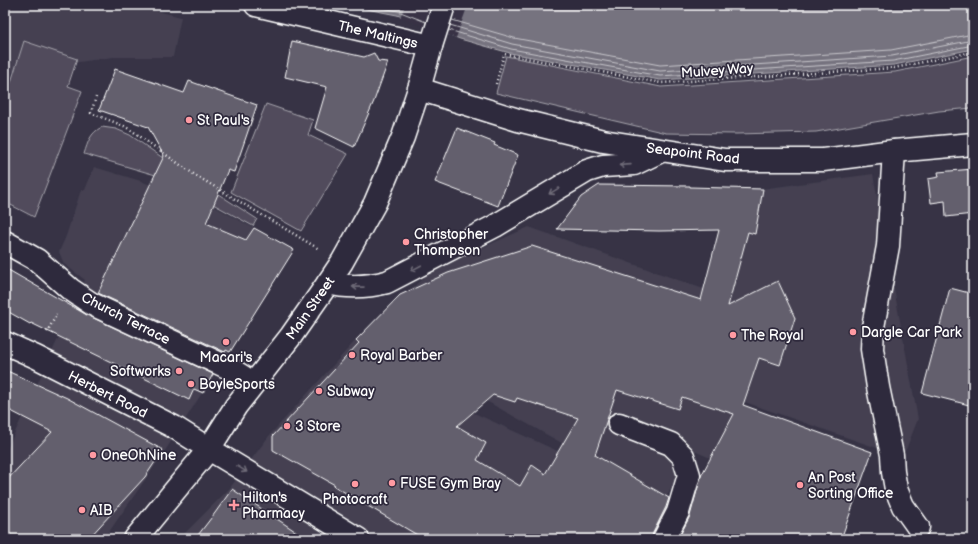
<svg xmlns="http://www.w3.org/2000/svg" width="978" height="544" viewBox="0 0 978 544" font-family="'Balsamiq Sans',sans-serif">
<rect width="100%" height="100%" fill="#373345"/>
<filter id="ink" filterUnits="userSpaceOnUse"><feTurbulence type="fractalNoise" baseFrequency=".025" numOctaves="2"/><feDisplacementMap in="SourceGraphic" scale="8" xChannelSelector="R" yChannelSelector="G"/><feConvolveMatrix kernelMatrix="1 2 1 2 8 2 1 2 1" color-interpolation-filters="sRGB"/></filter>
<g filter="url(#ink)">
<g fill="#444051" fill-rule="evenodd">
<path d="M5,5h128l48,12 -8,40h-60l-108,16z"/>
<path d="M94,167l47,14 7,3 45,11 101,55 -133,207 -57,82h-99v-85l80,-174 -21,-16 -5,-12 7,-16 15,-46h4z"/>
<path d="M873,174l45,245 -15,38 -161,-56 -20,62 -28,-12 -29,48 20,9 38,31h-544l50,-50 40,-53 87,-96 76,-70 97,-43 197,70 28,-107zM479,397l167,93v1l-183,-83z"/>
</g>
<g fill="#514c5c" stroke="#a8a6ae">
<path d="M24,41l53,18 -9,27 14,5 -48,126 -29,-15v-101z"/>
<path d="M506,56l155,31 234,-15 78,-16v52l-34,3 -123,21 -80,2 -70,-1 -170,-40z"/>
<path d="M266,104l47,16 -5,15 40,19 -47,77 -70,-39z"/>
<path d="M102,127l14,2 14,6 43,30 84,54 -4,7 -60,-33 -17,-12 -92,-27c4,-12 6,-21 18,-27z"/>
</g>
<path fill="#76737f" stroke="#adabb2" d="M346,5h627v44l-79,16 -234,15 -150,-27 -50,-14 -63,-24z"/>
<path fill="#373345" d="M405,5h63l-12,33 -56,-20z"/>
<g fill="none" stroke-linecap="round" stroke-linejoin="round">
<g stroke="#c8c7cc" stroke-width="1">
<path d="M366,5l32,6 28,11"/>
<path d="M452,20l62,18 146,27 231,-15 82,-16"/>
<path d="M450,25l62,19 148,27 232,-15 81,-16"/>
<path d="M449,30l62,19 149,27 233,-15 80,-16"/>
</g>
</g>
<g fill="#635f6d" stroke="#fff" fill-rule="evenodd">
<path d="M292,41l72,16 10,-4 4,8 10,1 -14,39 -20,46 -39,-19 12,-41 -42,-10z"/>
<path d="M115,69l69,24 5,-12 68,24 -23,67 -6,-2 -22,53 40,17 8,-12 40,22 -64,102 -4,-2 -1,2 -127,-59 66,-137 -16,-29 -49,-17z"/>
<path d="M457,128l38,15 -1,2 24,10 -20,51 -63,-24z"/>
<path d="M973,169v45l-27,3 -1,-16 -14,2 -3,-24 11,-2 -1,-5z"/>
<path d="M599,185l91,1v1l73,2 -8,45 -7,-2 -20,74 50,-25 17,37 -15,47 -21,-7 -16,47 129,47 -31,87h-163l12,-23 11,-40 33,-62 -52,-17 -4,12 -61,-19 -22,65 74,43 -3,9 -13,26 -1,6h-228l-90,-53 1,-1 -62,-35v-14l86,-93 -3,-3 44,-45 48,-22 84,-27 169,54 18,-70 -60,1 -102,-2 24,-32zM493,395l22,7 2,-4 61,20 -33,56 -13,-9 -12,21 -43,-26 9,-17 -29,-17z"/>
<path d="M5,268l82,47 126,59 -10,19 -9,-4 -5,11 -158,-77 -1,1 -25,-14z"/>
<path d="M950,288l23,6v112l-51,-13z"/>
<path d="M5,370l62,28 96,52 -18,27 -57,62h-83v-57l47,-50 -47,-24z"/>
<path d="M232,489l75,50h-112l20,-26z"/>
</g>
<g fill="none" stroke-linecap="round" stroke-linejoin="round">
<g stroke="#fff" stroke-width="25">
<g id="minor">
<path d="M256,5l175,41"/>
<path d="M419,89l99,31 85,21 122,19h98l71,-9 79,-7"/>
<path d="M894,151l-6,95 -15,81 -1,22 6,38 14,68 1,17 3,17 7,17 15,21"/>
<path d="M5,242l32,18 33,29 22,15 139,65 22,14"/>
<path d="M328,283c20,5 39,4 59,-1l108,-56 92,-55 16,-5 31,-2 27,-13"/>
<path d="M5,343l31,14 138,70 35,22"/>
<path d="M619,424l52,20 12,12 6,19 -11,37 -14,27"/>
</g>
</g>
<g stroke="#fff" stroke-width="25">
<g id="major">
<path d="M209,449l149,90"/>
<path d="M135,539l74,-90 27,-43 55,-70 37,-53 14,-21 33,-59 28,-66 16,-48 12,-43 13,-41"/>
</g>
</g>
<g stroke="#fff" stroke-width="2.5" stroke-dasharray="1 3" stroke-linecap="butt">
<path d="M496,84l8,-30 157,29 233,-15 79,-16"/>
<path d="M96,97l-5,16 33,13 10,6 15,11 46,32 124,74"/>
<path d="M47,332l10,-18"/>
</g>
<use href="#minor" stroke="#2f2a3d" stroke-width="22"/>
<use href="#major" stroke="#2f2a3d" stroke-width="22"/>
</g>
<defs><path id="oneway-shaft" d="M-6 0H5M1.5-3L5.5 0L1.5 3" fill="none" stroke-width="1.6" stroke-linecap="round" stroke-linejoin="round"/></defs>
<g stroke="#6d6a77">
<use href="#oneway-shaft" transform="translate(625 165) rotate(176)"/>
<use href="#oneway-shaft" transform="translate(554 191) rotate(149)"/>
<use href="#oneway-shaft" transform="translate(416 268) rotate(152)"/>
<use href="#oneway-shaft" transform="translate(358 287) rotate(-179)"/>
<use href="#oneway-shaft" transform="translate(242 469) rotate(31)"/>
</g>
</g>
<g fill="#ff9aa2" stroke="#2f2a3d" stroke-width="1.5">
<circle cx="189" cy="120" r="4"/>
<circle cx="406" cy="242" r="4"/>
<circle cx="853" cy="332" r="4"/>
<circle cx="733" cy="335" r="4"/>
<circle cx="226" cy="342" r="4"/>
<circle cx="352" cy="355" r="4"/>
<circle cx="179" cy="371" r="4"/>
<circle cx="191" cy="384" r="4"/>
<circle cx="319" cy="391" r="4"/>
<circle cx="287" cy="426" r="4"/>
<circle cx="93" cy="455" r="4"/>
<circle cx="392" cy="483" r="4"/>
<circle cx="355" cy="484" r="4"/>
<circle cx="800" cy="485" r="4"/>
<path d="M232 499h4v4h4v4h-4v4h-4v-4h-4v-4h4z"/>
<circle cx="82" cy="510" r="4"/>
</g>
<g text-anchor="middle" stroke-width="3.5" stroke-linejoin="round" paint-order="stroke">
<g font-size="14" fill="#fff" stroke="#2f2a3d">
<text transform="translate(378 34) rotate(13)" y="5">The Maltings</text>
<text transform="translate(717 70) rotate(-4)" y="5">Mulvey Way</text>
<text transform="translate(693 153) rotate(7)" y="5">Seapoint Road</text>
<text transform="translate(310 308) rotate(-55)" y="5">Main Street</text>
<text transform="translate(126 318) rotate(27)" y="5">Church Terrace</text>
<text transform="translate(108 394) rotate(27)" y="5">Herbert Road</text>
</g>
<g font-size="14" fill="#fff" stroke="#2f2a3d" text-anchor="start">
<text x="197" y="125">St Paul's</text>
<text x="414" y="239">Christopher<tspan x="414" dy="16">Thompson</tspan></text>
<text x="861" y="337">Dargle Car Park</text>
<text x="741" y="340">The Royal</text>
<text x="360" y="360">Royal Barber</text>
<text x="226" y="362" text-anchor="middle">Macari's</text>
<text x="171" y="376" text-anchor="end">Softworks</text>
<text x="199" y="389">BoyleSports</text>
<text x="327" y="396">Subway</text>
<text x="295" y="431">3 Store</text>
<text x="101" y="460">OneOhNine</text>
<text x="808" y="482">An Post<tspan x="808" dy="16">Sorting Office</tspan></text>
<text x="400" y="488">FUSE Gym Bray</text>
<text x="242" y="502">Hilton's<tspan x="242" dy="16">Pharmacy</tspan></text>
<text x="355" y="504" text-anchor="middle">Photocraft</text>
<text x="90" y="515">AIB</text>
</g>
</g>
<rect width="978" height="544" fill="none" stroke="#2f2a3d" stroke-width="20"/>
<rect x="10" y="10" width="958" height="524" fill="none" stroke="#fff" stroke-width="1.5" filter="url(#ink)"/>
</svg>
